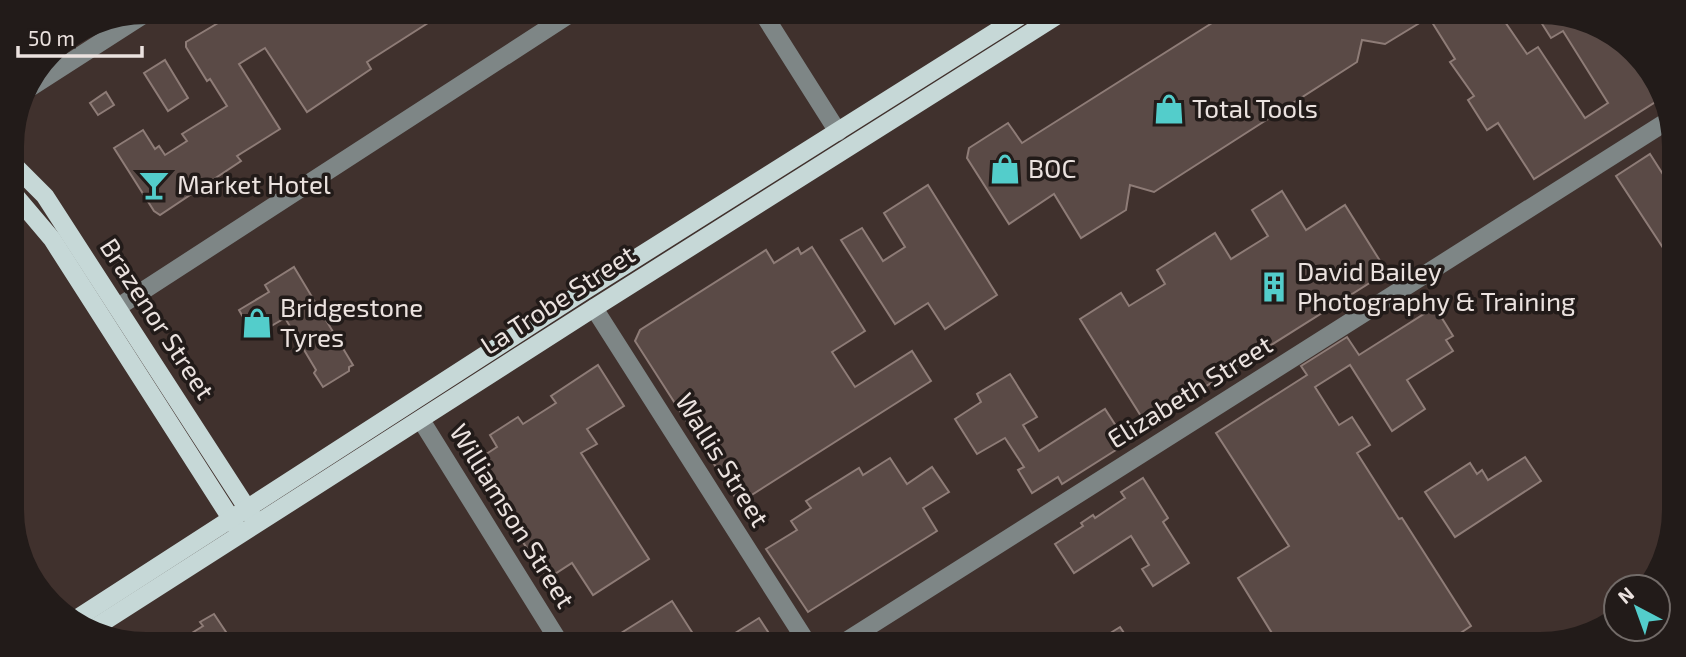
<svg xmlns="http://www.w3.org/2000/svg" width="1686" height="657" viewBox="0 0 1686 657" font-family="'Exo 2',sans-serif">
<rect width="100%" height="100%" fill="#40312d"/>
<g fill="#5a4a46" stroke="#8e7c77" stroke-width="2">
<path d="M235,13l207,1 -75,48 4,7 -64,43 -42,-64 -26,16 41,65 -43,27 4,5 -81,54 -6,-4 -40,-63 29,-18 12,19 4,-3 6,9 22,-14 -5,-7 45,-28 -17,-27 -3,2 -21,-34v-5z"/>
<path d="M1220,18l206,1 -41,25 -23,-4 -5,22 -203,130 -24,-7 -4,25 -45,28 -27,-44 -45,30 -42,-66 2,-10 39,-25 14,20z"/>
<path d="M1430,19h73l24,35 11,-7 47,71 23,-15 -45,-72 -12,7 -12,-19h44l63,45 14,35 -126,80 -36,-56 -11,7 -19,-30 6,-4 -24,-34 5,-3z"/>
<path d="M165,60l23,38 -20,13 -24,-38z"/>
<path d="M106,92l8,13 -16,10 -8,-12z"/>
<path d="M1650,154l16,25 6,-4 -1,85 -55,-84z"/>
<path d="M928,185l69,110 -52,34 -17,-26 -33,21 -54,-84 21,-12 21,33 22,-14 -21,-34z"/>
<path d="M1282,191l24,39 39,-25 42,67 -241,152 -66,-105 41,-26 8,13 36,-22 -8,-14 58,-37 16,26 37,-23 -16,-26z"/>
<path d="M812,247l53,84 -33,21 23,35 57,-36 19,30 -192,122 -104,-162 5,-11 126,-80 8,13 24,-15 3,6z"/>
<path d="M294,267l59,98 -4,2v4l-26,16 -9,-14 2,-3 -31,-52 -31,18 -15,-26 30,-18 -4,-7z"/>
<path d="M1435,307l18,29 -7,4 7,11 -46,29 18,29 -33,22 -42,-66 -35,22 24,38 13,-8 18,28 -13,8 42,66 3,-1 69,108 -27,18 -166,-1 -40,-65 51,-32 -73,-113 91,-58 -6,-9 46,-29 12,18z"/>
<path d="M598,365l26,41 -37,23 10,15 -16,9 68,106 -56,36 -21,-32 -25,16 -69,-106 2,-2 -6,-9 23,-15 -7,-12 28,-18 5,7 33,-21 -5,-7z"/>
<path d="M1010,374l27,43 -14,8 16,26 66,-42 22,34 -65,41 -4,-7 -26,16 -14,-23 6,-3 -19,-29 -28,16 -22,-35 26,-17 -4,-8z"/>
<path d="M1525,457l16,24 -86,56 -30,-45 45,-29 7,11 5,-4 6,10z"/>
<path d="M890,458l17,26 25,-17 17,25 -26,16 14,23 -129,81 -42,-63 31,-19 -6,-9 20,-13 -5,-7 53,-33 4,7z"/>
<path d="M1143,478l25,40 -5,4 26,41 -36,23 -11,-17 7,-4 -18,-29 -57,37 -19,-29 28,-18 -2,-3 12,-8 2,3 30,-20 -4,-6z"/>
<path d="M672,601l25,39h-87z"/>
<path d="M214,614l16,24h-46l19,-12 -3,-4z"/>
<path d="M759,618l15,23 -50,-1z"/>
<path d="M1120,627l10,15h-34z"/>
</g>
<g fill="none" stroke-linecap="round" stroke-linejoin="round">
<g stroke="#7e8686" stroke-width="18">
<path d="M764,15l74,117"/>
<path d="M25,91l123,-79"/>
<path d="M118,307l452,-293"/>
<path d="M594,308l212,333"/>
<path d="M421,420l137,220"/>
<path d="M846,641l823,-521"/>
</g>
<g stroke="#c6d8d7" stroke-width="18">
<path d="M13,164l32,32 209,323"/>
<path d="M13,193l39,46 185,289"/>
<path d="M76,619l508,-328 435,-274"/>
<path d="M91,630l503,-322 461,-291"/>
</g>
</g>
<defs>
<g id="shop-bare" transform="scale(2.415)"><path d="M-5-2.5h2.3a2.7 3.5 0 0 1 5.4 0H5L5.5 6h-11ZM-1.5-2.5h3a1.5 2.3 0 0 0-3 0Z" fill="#53cdcb" stroke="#221b19" stroke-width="2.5" paint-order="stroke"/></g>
<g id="bar-bare" transform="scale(2.415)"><path d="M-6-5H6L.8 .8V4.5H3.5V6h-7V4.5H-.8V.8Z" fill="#53cdcb" stroke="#221b19" stroke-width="2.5" paint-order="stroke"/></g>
<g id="building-bare" transform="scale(2.415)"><path d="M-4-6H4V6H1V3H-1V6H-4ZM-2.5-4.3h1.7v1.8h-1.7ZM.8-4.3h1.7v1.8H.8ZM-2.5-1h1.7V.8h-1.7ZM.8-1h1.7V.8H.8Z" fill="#53cdcb" stroke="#221b19" stroke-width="2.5" paint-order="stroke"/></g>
</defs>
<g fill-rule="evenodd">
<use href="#shop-bare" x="1169" y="109"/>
<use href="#shop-bare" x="1005" y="169"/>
<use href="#bar-bare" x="154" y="185"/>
<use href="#building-bare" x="1274" y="287"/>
<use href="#shop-bare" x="257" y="323"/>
</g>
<g text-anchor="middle" stroke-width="7" stroke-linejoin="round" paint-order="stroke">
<g font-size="26" fill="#ebe2df" stroke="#221b19" text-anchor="start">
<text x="1192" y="118">Total Tools</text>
<text x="1028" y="178">BOC</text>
<text x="177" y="194">Market Hotel</text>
<text x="1297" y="281">David Bailey<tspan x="1297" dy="30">Photography &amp; Training</tspan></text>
<text x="280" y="317">Bridgestone<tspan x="280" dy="30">Tyres</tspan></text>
</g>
<g font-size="26" fill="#ebe2df" stroke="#221b19">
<text transform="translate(558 300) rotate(-33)" y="9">La Trobe Street</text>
<text transform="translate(157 319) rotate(57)" y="9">Brazenor Street</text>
<text transform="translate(1190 392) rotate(-32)" y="9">Elizabeth Street</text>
<text transform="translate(722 460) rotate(58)" y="9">Wallis Street</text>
<text transform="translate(512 516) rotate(58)" y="9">Williamson Street</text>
</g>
</g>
<path d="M0 0H1686V657H0ZM146 24H1540A122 122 0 0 1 1662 146V510A122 122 0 0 1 1540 632H146A122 122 0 0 1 24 510V146A122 122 0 0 1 146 24Z" fill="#221b19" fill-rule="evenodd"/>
<g transform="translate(1637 608) rotate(319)"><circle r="33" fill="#221b19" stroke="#726b68" stroke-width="2"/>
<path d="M0-5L12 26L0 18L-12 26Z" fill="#53cdcb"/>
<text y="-10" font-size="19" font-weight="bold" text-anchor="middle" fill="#ebe2df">N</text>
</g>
<path d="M18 46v10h124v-10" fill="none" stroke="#ebe2df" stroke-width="3.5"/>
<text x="28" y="46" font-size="21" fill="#ebe2df" stroke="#221b19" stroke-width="5" paint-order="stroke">50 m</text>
</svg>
